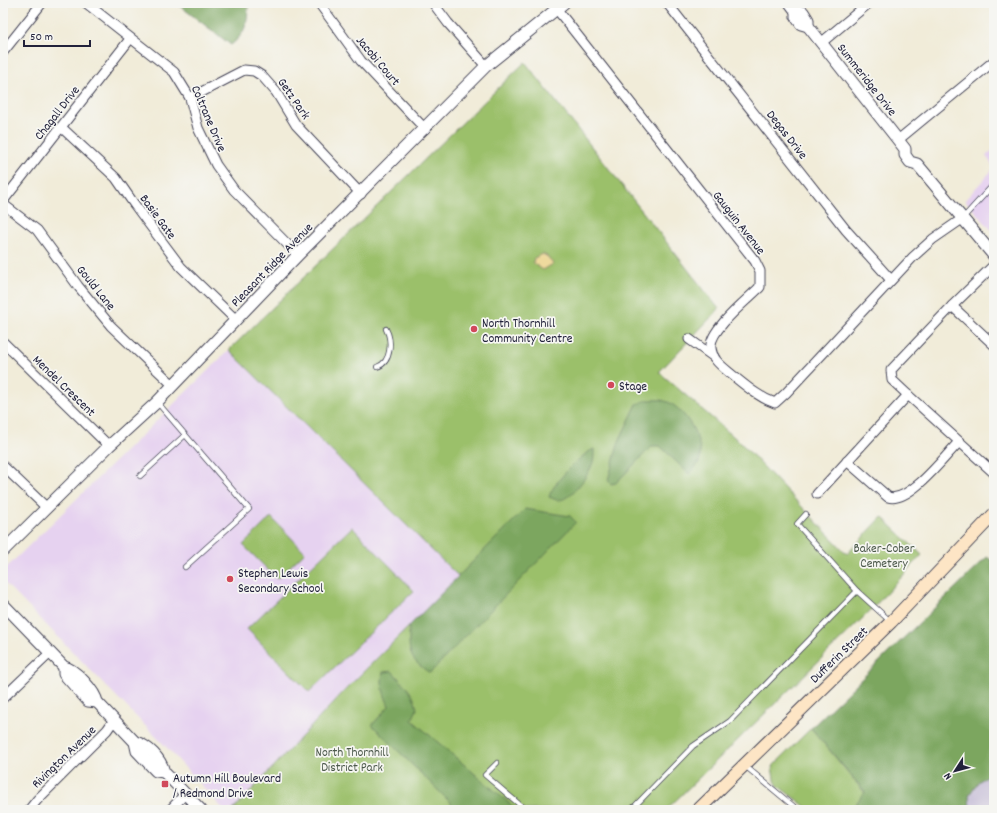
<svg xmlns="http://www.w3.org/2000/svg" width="997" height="813" viewBox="0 0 997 813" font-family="Dekko,sans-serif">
<rect width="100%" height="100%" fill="#f6f6f2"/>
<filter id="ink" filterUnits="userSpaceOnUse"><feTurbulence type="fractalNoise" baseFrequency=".025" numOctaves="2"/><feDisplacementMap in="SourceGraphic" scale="8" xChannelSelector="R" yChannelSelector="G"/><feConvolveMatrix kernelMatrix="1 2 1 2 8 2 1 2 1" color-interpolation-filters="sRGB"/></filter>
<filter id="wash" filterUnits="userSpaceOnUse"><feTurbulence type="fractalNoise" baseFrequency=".012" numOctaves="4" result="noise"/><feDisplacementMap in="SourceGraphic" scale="16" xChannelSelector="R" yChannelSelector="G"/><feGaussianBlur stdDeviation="0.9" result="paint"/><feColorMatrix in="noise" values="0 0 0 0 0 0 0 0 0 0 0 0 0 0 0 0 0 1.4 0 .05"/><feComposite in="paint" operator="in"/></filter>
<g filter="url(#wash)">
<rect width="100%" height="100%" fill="#f1ecd9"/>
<g fill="#e6d2f0">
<path d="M994,149v84l-29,-33 29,-32 -8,-12z"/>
<path d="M229,350l230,227 -111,110 -115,123h-9l-54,-59 -167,-170v-10z"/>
</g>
<path fill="#c8bfd8" d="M994,771v39h-24l-1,-14 9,-14z"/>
<g fill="#9bc06a" stroke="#5e7152">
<path d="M525,62l194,247 -60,63 82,71 106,111 35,-37 40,38 -53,57 -203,198h-433l115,-123 111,-110 -230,-227z"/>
<path d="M271,517l34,35 -28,27 -34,-34z"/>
<path d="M352,527l62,64 -105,101 -62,-63z"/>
<path d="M811,728l54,65 -14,17h-41l-32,-24 -4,-7 -2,-12z"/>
</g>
<g fill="#7ca65e" stroke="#4f644c">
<path d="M176,3h72c0,20 -2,30 -17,42z"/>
<path d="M647,400c5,0 13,-1 18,1 19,5 41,42 34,61 -2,4 -7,9 -10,12l-29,-28h-8l-36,37 -5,1 -3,-4 11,-39 18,-37z"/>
<path d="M594,449c0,5 0,9 -1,13 -3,11 -22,39 -35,38 -3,0 -6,-2 -9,-3 3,-13 32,-43 45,-48z"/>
<path d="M525,509l45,7 6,6 -146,151c-23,-15 -21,-21 -21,-47z"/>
<path d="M987,557l7,5v209l-16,11 -9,13 1,15h-119l14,-18 -54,-64z"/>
<path d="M392,671l16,18 6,9 3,11 -5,11 105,90h-59l-86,-85 17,-19c-5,-12 -9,-21 -6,-34z"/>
</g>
<path fill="#eeda9e" stroke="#887e6c" d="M543,254l5,3 5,7 -10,6 -10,-7 1,-5z"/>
</g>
<g filter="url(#ink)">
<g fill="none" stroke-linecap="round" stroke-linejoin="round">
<g stroke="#414053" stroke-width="6">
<g id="service">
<path d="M963,218l31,-34"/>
<path d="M377,367c15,-5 15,-27 9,-38"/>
<path d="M157,402l92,107 -64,58"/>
<path d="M140,476l45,-41"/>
<path d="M806,514l-9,10 60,67 33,30"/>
<path d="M497,763l-12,12 41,35"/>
<path d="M744,765l54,45"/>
<path d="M631,810l62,-64 37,-25 127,-130"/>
</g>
</g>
<g stroke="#414053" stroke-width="11">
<g id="minor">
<path d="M86,3l88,69 16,26 8,30 18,37 18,25 64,65"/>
<path d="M319,3l42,58 64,68"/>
<path d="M433,3l15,20 38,43"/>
<path d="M552,3l203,258 5,10v16c-12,12 -52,44 -49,61 1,12 12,19 20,26 14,11 27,23 44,29l11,-10 127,-136 20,-18 29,-20"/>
<path d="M667,3l179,227 45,50"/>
<path d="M821,43l48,-40"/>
<path d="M3,52l39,-49"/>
<path d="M190,98l54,-28 10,1 8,5 14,16 20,33 65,69"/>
<path d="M61,127l55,51 18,26 47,63 55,53"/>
<path d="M898,140l96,-79"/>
<path d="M3,201l127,-162"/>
<path d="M3,204l34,26 41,56 33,40 62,59"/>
<path d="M994,265l-42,41 42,39"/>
<path d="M689,339l25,18"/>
<path d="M3,342l106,104"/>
<path d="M908,395l-16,-15 -1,-10 61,-64"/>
<path d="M847,461l41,36c21,7 57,-41 71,-55"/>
<path d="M3,466l44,42"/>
<path d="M817,494l91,-99 86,78"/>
<path d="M3,698l47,-45"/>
<path d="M29,810l8,-10 70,-70 7,-10"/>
<path d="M170,810l15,-16"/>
</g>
</g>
<g stroke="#414053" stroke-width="13">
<g id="tertiary">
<path d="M790,3l6,8 7,1 5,8v6"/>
<path d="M796,11v6l5,7 7,2 90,114 7,9v6l5,7 7,2 77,92"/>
<path d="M3,551l106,-105 48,-44 141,-147 188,-189 78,-63"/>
<path d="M3,604l61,63c11,2 31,24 33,35l38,40 2,9 19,20 8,1"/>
<path d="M64,667v7l24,27 9,1"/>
<path d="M135,742c13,3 26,17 29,30l37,38"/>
</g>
</g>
<g stroke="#414053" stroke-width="14">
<path id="secondary" d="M698,810l193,-188 103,-108"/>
</g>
<use href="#service" stroke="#fff" stroke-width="4.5"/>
<use href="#minor" stroke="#fff" stroke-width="9"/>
<use href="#tertiary" stroke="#fff" stroke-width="11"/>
<use href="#secondary" stroke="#fde5c5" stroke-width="12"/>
</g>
</g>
<g fill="#d1495b" stroke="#f6f6f2" stroke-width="1.5">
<circle cx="474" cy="329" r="4"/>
<circle cx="611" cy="385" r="4"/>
<circle cx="230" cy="579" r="4"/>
<rect x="161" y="780" width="8" height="8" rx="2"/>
</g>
<g text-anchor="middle" stroke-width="3.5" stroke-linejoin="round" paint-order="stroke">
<g font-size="13" fill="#22223b" stroke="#f6f6f2">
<text transform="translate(379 60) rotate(50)" y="5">Jacobi Court</text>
<text transform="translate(868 79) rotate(52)" y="5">Summeridge Drive</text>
<text transform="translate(295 98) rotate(55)" y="5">Getz Park</text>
<text transform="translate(56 112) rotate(-52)" y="5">Chagall Drive</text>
<text transform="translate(210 118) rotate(67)" y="5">Coltrane Drive</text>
<text transform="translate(788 134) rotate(52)" y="5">Degas Drive</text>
<text transform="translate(159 216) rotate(54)" y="5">Basie Gate</text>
<text transform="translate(740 222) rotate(52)" y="5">Gauguin Avenue</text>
<text transform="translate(271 264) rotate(-46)" y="5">Pleasant Ridge Avenue</text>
<text transform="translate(97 287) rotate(51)" y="5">Gould Lane</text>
<text transform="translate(65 385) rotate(44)" y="5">Mendel Crescent</text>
<text transform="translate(838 654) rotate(-44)" y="5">Dufferin Street</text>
<text transform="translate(63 756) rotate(-44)" y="5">Rivington Avenue</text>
</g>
<g font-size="13" fill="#22223b" stroke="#f6f6f2" text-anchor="start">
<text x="482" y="327">North Thornhill<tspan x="482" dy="15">Community Centre</tspan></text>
<text x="619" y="390">Stage</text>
<text x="238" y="577">Stephen Lewis<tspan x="238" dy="15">Secondary School</tspan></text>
<text x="173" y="782">Autumn Hill Boulevard<tspan x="173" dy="15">/ Redmond Drive</tspan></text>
</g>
<g font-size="13" fill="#4c594b" stroke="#f6f6f2">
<text x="884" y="552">Baker-Cober<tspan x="884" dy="15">Cemetery</tspan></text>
<text x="352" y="756">North Thornhill<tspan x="352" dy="15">District Park</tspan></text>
</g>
</g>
<rect width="997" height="813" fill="none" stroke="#f6f6f2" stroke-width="16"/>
<g transform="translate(955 771) rotate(234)" stroke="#f6f6f2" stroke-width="3" paint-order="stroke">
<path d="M0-3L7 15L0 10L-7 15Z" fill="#22223b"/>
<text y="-6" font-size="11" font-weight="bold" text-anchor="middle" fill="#22223b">N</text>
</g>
<path d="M24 40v6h66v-6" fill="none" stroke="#22223b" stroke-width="2"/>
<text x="30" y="40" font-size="12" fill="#22223b" stroke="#f6f6f2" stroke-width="3" paint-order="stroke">50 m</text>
</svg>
